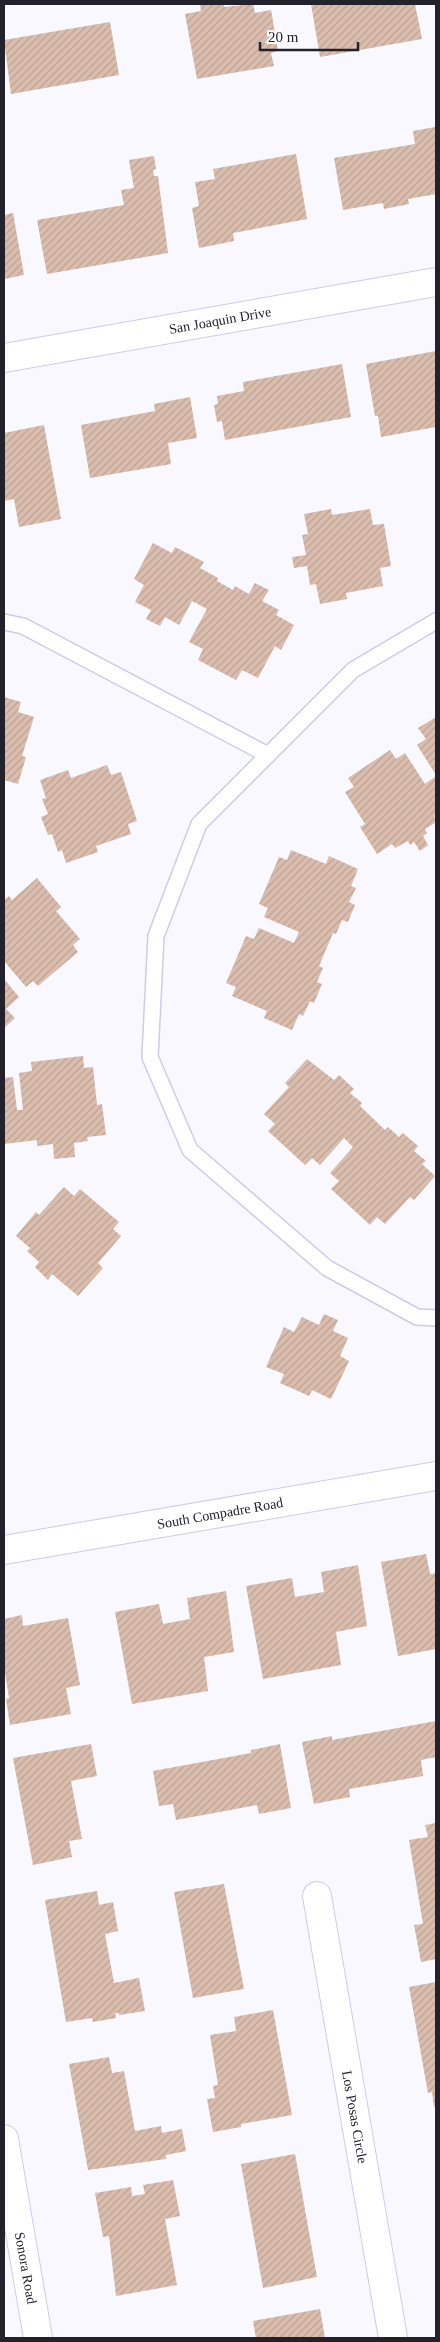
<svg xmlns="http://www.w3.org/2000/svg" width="440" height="2342" viewBox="0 0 440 2342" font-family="'Times New Roman',serif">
<defs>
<pattern id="building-hatch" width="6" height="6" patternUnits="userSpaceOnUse" patternTransform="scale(1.25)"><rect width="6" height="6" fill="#dabdad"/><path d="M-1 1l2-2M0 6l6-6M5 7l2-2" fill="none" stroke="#bba295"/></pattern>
</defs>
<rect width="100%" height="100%" fill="#f8f8fe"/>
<g fill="url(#building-hatch)">
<path d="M200,4h24v3l29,-3 2,9 16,-3 7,41 -7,2 3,13 -77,13 -12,-65 16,-3z"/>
<path d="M311,4h104l7,35 -102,18z"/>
<path d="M110,22l9,53 -108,19 -7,-54z"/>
<path d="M435,127l1,67 -28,5 1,5 -25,5 -1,-6 -40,7 -9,-52 81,-14 -2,-13z"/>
<path d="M296,154l11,65 -74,14 1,8 -35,7 -7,-40 7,-2 -4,-24 20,-3 -2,-10z"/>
<path d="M154,156l2,13 -3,1 1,6h4l10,77 -121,21 -10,-54 87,-15 -3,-15 13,-2 -5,-28z"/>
<path d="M13,213l11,62 -20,4v-64z"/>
<path d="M436,351v76l-55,10 -3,-21h-3l-9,-52z"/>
<path d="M342,364l9,53 -126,23 -3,-19 -5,1 -3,-17 4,-1 -1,-8 27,-5 -1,-9z"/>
<path d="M190,397l7,41 -29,5 3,21 -81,14 -9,-53 74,-14 -1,-7z"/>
<path d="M44,425l17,94 -42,8 -5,-28 -10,2v-68z"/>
<path d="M331,509l1,6 38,-6 3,16 11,-1 7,42 -11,2 3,18 -37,7 1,6 -27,5 -4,-20 -6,1 -3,-19 -13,2 -2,-11 14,-2 -4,-20 6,-1 -4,-20z"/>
<path d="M153,543l19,10 3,-6 29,15 -4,6 18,10 -1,3 16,9 2,-4 14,8 6,-11 14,7 -7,11 17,9 -3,5 18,10 -13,25 -6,-4 -17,32 -16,-8 -6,10 -38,-20 5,-11 -14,-7 18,-33 -15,-8 -13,24 -14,-8 -5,9 -14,-7 5,-9 -16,-8 9,-17 -10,-6z"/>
<path d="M4,697l17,5 -3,10 16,5 -12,39 4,1 -8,27 -14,-4z"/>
<path d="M436,717v58l-19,-30 9,-6 -8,-11z"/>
<path d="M390,750l6,9 9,-6 20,31 11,-8v38l-2,2 2,6 -11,7 2,4 -4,3 5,9 -8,6 -6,-9 -4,3 -2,-4 -13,7 -3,-4 -15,10 -17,-27 5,-3 -20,-32 9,-5 -6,-9z"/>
<path d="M107,765l4,10 10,-3 16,49 -9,3 3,10 -35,12 2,6 -32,11 -4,-13 -4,2 -6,-18 -4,1 -7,-18 7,-3 -6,-15 4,-1 -6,-18 28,-10 3,8z"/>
<path d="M291,850l35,14 3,-8 29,13 -7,17 5,2 -7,14 6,3 -7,17 -6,-2 -6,14 -3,-1 -14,33 4,2 -6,14 5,2 -8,19 -4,-2 -7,15 -4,-2 -7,16 -28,-12 3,-7 -35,-15 4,-9 -10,-4 20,-47 8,3 5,-11 35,15 5,-11 -35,-15 4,-9 -9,-4 20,-47 8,3z"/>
<path d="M37,878l24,29 -5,4 24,28 -7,6 5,7 -40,34 -5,-5 -7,6 -22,-26v-61l5,-4 3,4z"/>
<path d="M4,979l15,18 -13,12 9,9 -11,10z"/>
<path d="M83,1056l1,12 9,-1 4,38 5,-1 4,31 -19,2 1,4 -14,2 1,14 -21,2 -1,-15 -16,2v-6l-33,4v-66l9,-1 4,33h6l-4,-37 13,-2 -1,-9z"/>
<path d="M307,1059l27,21 5,-5 15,14 -4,4 12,10 -2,3 25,24 3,-3 11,10 4,-4 15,13 -4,5 12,10 -4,3 13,12 -21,24 -4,-3 -25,27 -8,-7 -7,8 -39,-36 8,-8 -9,-8 23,-26 -9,-9 -24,27 -8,-7 -7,7 -37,-34 7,-7 -11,-10 25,-27 -4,-4z"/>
<path d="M64,1187l10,9 6,-7 39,33 -6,7 8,7 -23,27 5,5 -25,28 -26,-22 -4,6 -13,-13 4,-5 -12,-11 3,-3 -14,-12 20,-24 3,3z"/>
<path d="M324,1314l14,6 -5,11 15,7 -8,18 9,5 -18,38 -19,-9 -3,6 -29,-13 4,-9 -18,-7 18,-40 10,5 8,-15 17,8z"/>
<path d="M426,1554l4,20 6,-1v76l-38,7 -17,-94z"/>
<path d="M358,1565l9,61 -31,6 5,33 -78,14 -17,-93 46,-8 3,19 29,-5 -3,-20z"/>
<path d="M226,1591l8,61 -30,5 4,34 -76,13 -17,-92 44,-8 4,20 27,-5 -3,-21z"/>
<path d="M22,1615l1,11 45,-8 12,67 -14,3 5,26 -61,11 -4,-26 3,-1 -5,-32v-47z"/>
<path d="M436,1721v36l-15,3 2,16 -74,13 1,8 -36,7 -12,-62 30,-6v4z"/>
<path d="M91,1744l6,32 -26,5 11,58 -13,2 3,16 -39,8 -20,-107z"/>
<path d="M280,1744l11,64 -32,6 -2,-9 -81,15 -3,-16 -14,2 -6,-35 98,-18v-3z"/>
<path d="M436,1823v136l-15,3 -7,-37 9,-1 -14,-84 19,-3 -3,-12z"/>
<path d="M224,1884l20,105 -51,9 -19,-106z"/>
<path d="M97,1891l2,14 14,-3 5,29 -13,3 9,49 25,-5 6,33 -26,4v-2h-4l1,5 -23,4 -1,-4 -26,4 -21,-122z"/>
<path d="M436,1982v125h-2l-2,-15 -4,1 -19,-106z"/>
<path d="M273,2010l19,105 -51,9v3l-28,5 -6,-33 8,-1 -2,-12 5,-1 -8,-50 26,-4 -2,-14z"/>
<path d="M109,2057l3,16 12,-2 11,60 26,-5 1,7 20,-4 4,22 -20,4v4l-78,11 -19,-106z"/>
<path d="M295,2154l22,123 -54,11 -22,-124z"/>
<path d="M173,2180l7,36 -15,3 12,66 -61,11 -7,-60 -6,1 -8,-44 36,-6 1,9 13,-2 -2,-9z"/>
<path d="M320,2309l5,29h-69l-3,-17z"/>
</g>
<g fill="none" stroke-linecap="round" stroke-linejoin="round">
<g stroke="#cdcce9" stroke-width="18">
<g id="lane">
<path d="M436,621l-83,49 -154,154 -43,112 -6,121 40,93 137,118 90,49 19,1"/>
<path d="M4,622l19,4 245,129"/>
</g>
</g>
<g stroke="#cdcce9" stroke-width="30">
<g id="street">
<path d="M4,358l432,-76"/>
<path d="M4,1550l432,-74"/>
<path d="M317,1896l76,442"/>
<path d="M4,2139l34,199"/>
</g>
</g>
<use href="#lane" stroke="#fff" stroke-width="15"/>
<use href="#street" stroke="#fff" stroke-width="28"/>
</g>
<g text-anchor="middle" stroke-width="5" stroke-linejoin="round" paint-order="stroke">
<g font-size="14" fill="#22212c" stroke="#fff">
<text transform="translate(220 320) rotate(-10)" y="5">San Joaquin Drive</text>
<text transform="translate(220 1513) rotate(-10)" y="5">South Compadre Road</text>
<text transform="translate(355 2117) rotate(80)" y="5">Los Posas Circle</text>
<text transform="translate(26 2268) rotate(80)" y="5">Sonora Road</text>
</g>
</g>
<rect width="440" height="2342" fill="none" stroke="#22212c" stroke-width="10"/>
<path d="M260 42v8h98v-8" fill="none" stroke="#22212c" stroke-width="2.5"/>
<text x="268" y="42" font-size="15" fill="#22212c" stroke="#ffffff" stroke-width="4" paint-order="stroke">20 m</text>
</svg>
